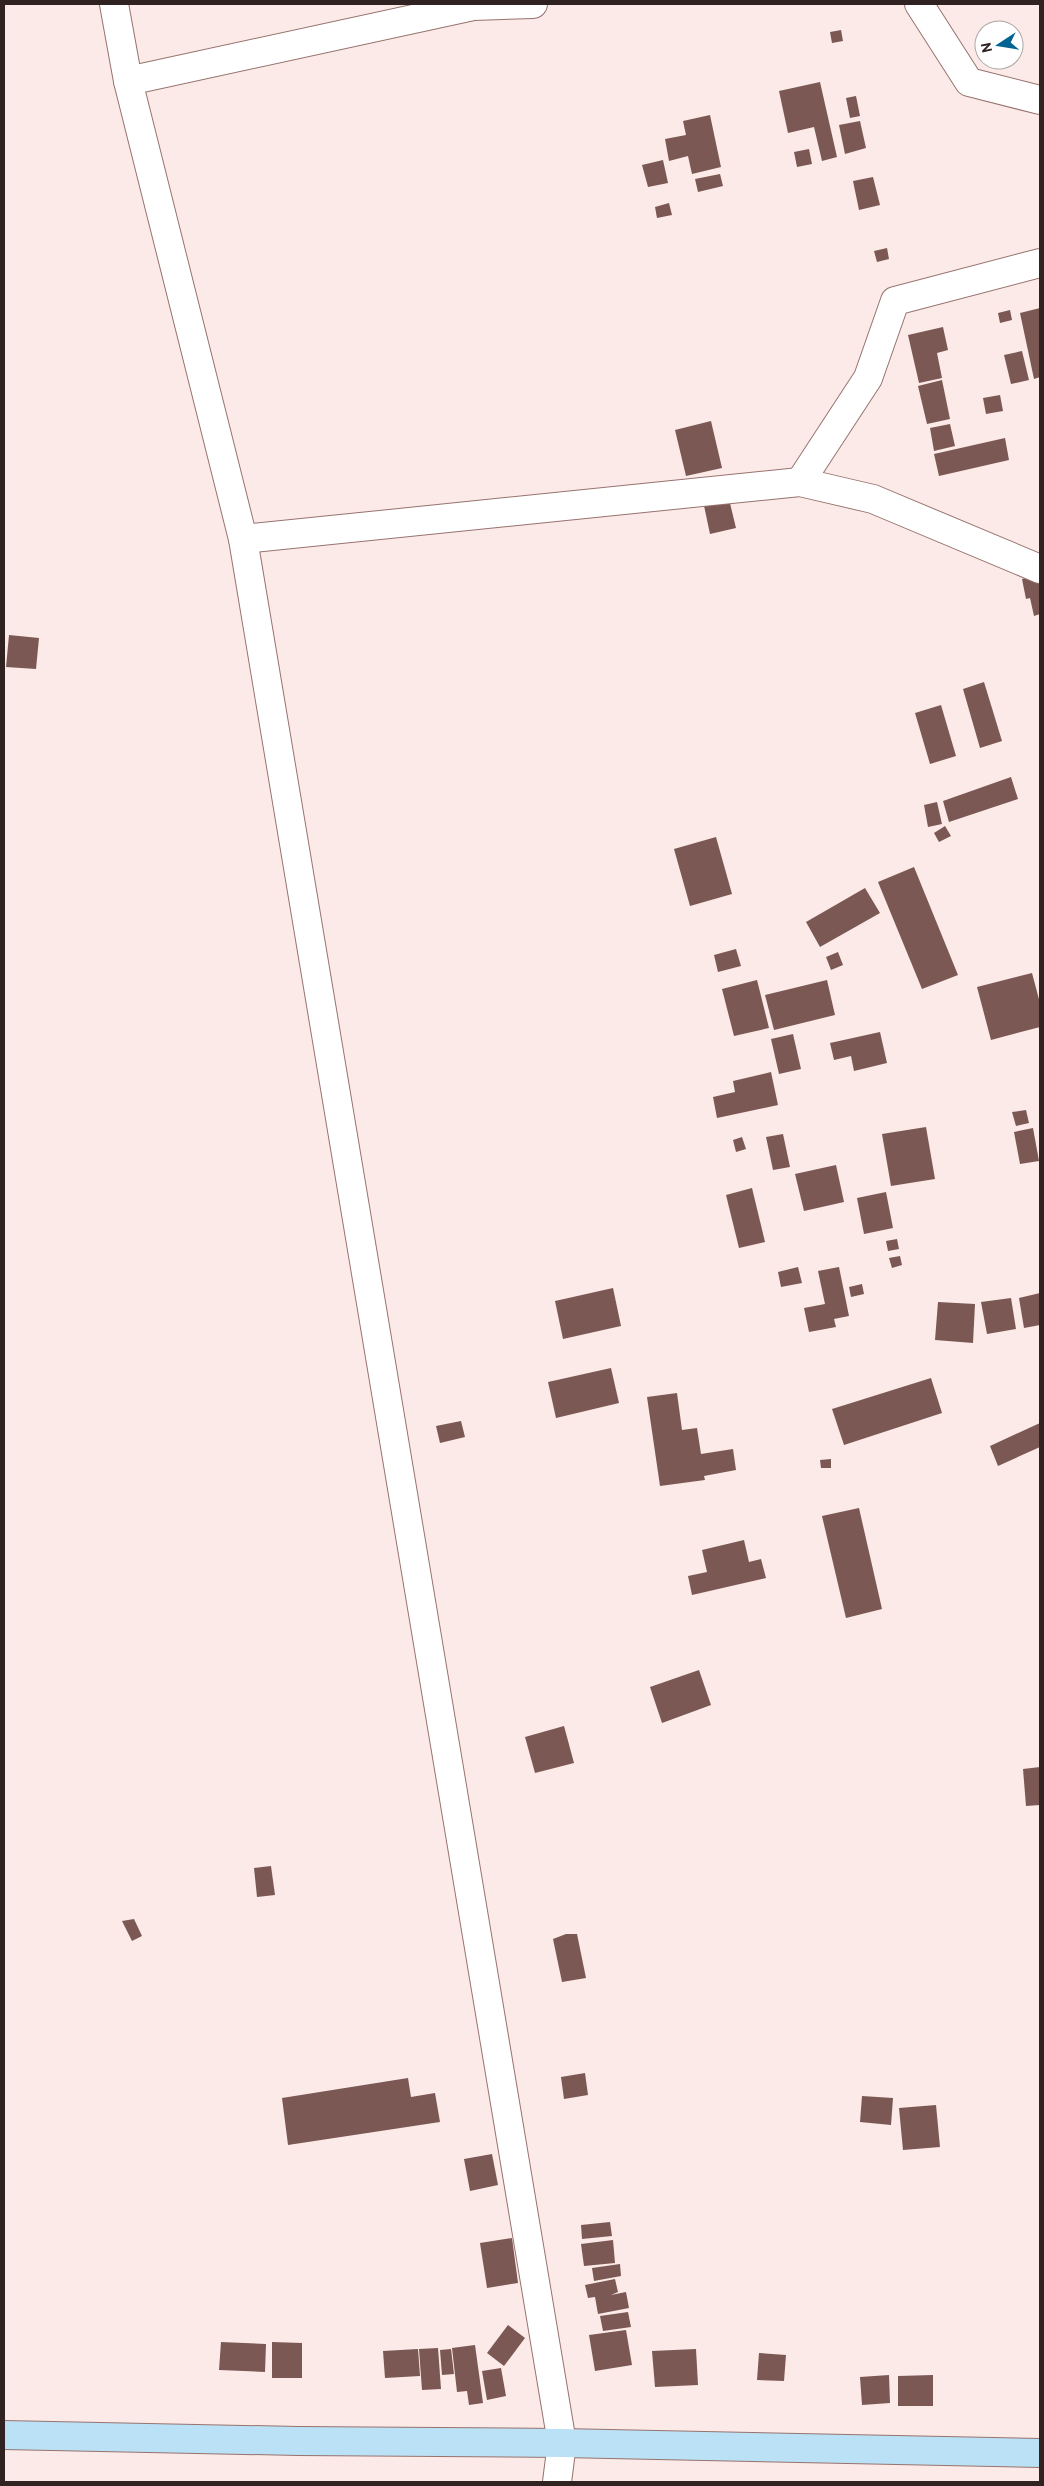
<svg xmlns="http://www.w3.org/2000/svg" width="1044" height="2486" viewBox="0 0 1044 2486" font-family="Overpass,sans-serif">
<rect width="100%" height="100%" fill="#fbeae8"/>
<g fill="#7b5854">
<path d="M841,30l2,11 -11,2 -2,-11z"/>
<path d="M820,82l17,75 -15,4 -8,-34 -26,6 -9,-42z"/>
<path d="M856,96l4,20 -10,2 -4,-20z"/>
<path d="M710,115l11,52 -29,7 -4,-18 -19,5 -4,-22 21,-4 -3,-14z"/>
<path d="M860,121l6,27 -21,6 -6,-29z"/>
<path d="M809,149l3,15 -15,3 -3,-15z"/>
<path d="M663,160l5,23 -20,4 -6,-22z"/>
<path d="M720,174l3,12 -25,6 -3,-13z"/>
<path d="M873,177l7,28 -21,5 -6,-29z"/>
<path d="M669,203l3,12 -15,3 -2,-11z"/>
<path d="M887,248l2,11 -12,3 -3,-11z"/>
<path d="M1040,308v69l-6,2 -14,-66z"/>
<path d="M1010,310l2,10 -12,3 -2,-10z"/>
<path d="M943,327l5,23 -11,3 5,25 -23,5 -11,-48z"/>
<path d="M1022,351l7,29 -18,4 -7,-29z"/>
<path d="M942,380l8,39 -23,5 -9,-38z"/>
<path d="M1000,395l3,16 -17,3 -3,-16z"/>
<path d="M711,421l11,47 -36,8 -11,-46z"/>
<path d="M950,424l5,22 -21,5 -4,-23z"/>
<path d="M1005,438l4,22 -70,16 -5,-22z"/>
<path d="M728,495l8,33 -26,6 -7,-33z"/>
<path d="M1040,574v40l-6,2 -4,-18 -4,1 -4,-20z"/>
<path d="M9,635l30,3 -3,31 -30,-2z"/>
<path d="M984,682l18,59 -22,7 -17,-59z"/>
<path d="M941,705l15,51 -26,8 -15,-51z"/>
<path d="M1011,777l7,22 -69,23 -6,-21z"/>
<path d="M937,802l5,22 -14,3 -4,-22z"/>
<path d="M945,826l6,10 -12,6 -5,-9z"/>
<path d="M716,837l16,57 -42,12 -16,-57z"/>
<path d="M914,867l44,108 -36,14 -44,-107z"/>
<path d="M865,888l15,25 -60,34 -14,-25z"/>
<path d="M736,949l5,17 -23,6 -4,-17z"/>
<path d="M838,952l5,13 -12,5 -5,-13z"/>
<path d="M1032,973l8,30v24l-49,13 -14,-53z"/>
<path d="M757,980l12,48 -35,8 -12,-47z"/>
<path d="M827,980l8,35 -61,15 -9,-35z"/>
<path d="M880,1032l7,31 -33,8 -3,-15 -17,4 -4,-17z"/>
<path d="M793,1034l8,35 -22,5 -8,-35z"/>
<path d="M771,1072l7,33 -61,13 -4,-21 22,-5 -2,-11z"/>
<path d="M1026,1110l3,13 -13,3 -4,-14z"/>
<path d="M926,1127l9,52 -44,7 -9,-52z"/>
<path d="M1033,1128l6,33 -19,3 -6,-32z"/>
<path d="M783,1134l7,33 -17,3 -7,-33z"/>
<path d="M742,1137l4,12 -10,3 -3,-12z"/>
<path d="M836,1165l8,37 -40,9 -9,-37z"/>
<path d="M752,1188l13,54 -26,6 -13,-53z"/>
<path d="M886,1192l7,36 -29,6 -7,-36z"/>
<path d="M897,1239l2,10 -11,2 -2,-10z"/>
<path d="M900,1256l2,9 -10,3 -3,-10z"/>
<path d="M798,1267l4,16 -21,4 -3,-15z"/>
<path d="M839,1267l10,49 -15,3 2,8 -27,5 -5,-24 21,-4 -7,-33z"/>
<path d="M862,1284l2,10 -13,3 -2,-10z"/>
<path d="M613,1288l8,38 -58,13 -8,-38z"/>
<path d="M1040,1293v32l-16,3 -5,-30z"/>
<path d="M1011,1298l5,31 -29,5 -6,-32z"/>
<path d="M938,1302l37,2 -2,39 -38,-3z"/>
<path d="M611,1368l8,35 -63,15 -8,-36z"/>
<path d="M931,1378l11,35 -98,32 -12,-36z"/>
<path d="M677,1393l5,37 15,-2 4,26 32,-5 3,21 -32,6 1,4 -45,6 -13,-89z"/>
<path d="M461,1421l4,16 -25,6 -4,-17z"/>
<path d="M1040,1423v24l-42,19 -8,-20z"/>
<path d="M831,1459v9h-10l-1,-8z"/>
<path d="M859,1508l23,101 -36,9 -24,-102z"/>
<path d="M744,1540l5,22 12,-3 5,19 -74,17 -4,-19 19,-4 -5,-22z"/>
<path d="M699,1670l12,35 -49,18 -12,-36z"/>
<path d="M564,1726l10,37 -39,10 -10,-36z"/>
<path d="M1040,1767v38l-14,1 -3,-37z"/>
<path d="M271,1866l4,29 -18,2 -3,-29z"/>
<path d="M134,1919l8,17 -10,5 -10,-20z"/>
<path d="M566,1934h11l9,44 -24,4 -9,-43z"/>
<path d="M585,2073l3,22 -24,4 -3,-22z"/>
<path d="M408,2078l3,19 24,-4 5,29 -152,23 -6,-47z"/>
<path d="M862,2096l31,2 -2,27 -31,-3z"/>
<path d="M936,2105l4,42 -37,3 -4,-42z"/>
<path d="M492,2154l6,31 -28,6 -6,-32z"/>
<path d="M610,2222l2,14 -30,3 -1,-14z"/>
<path d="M512,2238l6,45 -31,5 -7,-45z"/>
<path d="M613,2240l2,23 -31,3 -3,-22z"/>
<path d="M620,2264l1,12 -27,5 -2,-13z"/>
<path d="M615,2279l3,13 -7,3 15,-3 3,16 -31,6 -3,-17 -7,1 -3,-13z"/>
<path d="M628,2312l3,15 -28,4 -3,-15z"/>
<path d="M508,2325l17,13 -21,28 -17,-13z"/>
<path d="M626,2330l6,35 -37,6 -6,-36z"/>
<path d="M221,2342l45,2 -1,28 -46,-2z"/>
<path d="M272,2342l30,1v35h-30z"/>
<path d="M475,2345l8,58 -14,2 -2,-14 -10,1 -5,-44z"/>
<path d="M438,2348l3,41 -19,1 -3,-41z"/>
<path d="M418,2349l2,27 -35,2 -2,-27z"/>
<path d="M451,2349l3,25 -12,1 -2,-25z"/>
<path d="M696,2349l2,36 -43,2 -3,-36z"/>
<path d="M759,2353l27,2 -2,26 -27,-1z"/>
<path d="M501,2368l5,28 -19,4 -5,-29z"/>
<path d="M889,2375l1,28 -28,2 -2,-28z"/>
<path d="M933,2375v31h-35v-30z"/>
</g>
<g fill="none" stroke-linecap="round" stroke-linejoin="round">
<g stroke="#97736e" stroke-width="30">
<g id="minor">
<path d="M919,4l50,78 71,18"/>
<path d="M128,81l345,-75 60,-2"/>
<path d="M800,482l68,-104 27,-77 145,-38"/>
<path d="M243,539l557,-57 73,17 167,70"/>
</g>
</g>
<g stroke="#97736e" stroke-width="30">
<path id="tertiary" d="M114,4l14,77 115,458 319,1904 -5,39"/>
</g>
<g stroke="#97736e" stroke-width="30">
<path id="secondary" d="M4,2435l294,6 264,2 478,10"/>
</g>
<use href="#minor" stroke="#fff" stroke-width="28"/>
<use href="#tertiary" stroke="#fff" stroke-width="28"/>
<use href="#secondary" stroke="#bbe1f6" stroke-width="28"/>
</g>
<rect width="1044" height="2486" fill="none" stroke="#302220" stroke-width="10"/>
<g transform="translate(999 45) rotate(258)"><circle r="24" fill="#ffffff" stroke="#aca7a6"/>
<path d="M0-4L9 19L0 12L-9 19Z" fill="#026493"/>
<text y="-8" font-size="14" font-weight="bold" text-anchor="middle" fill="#302220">N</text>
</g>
</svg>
